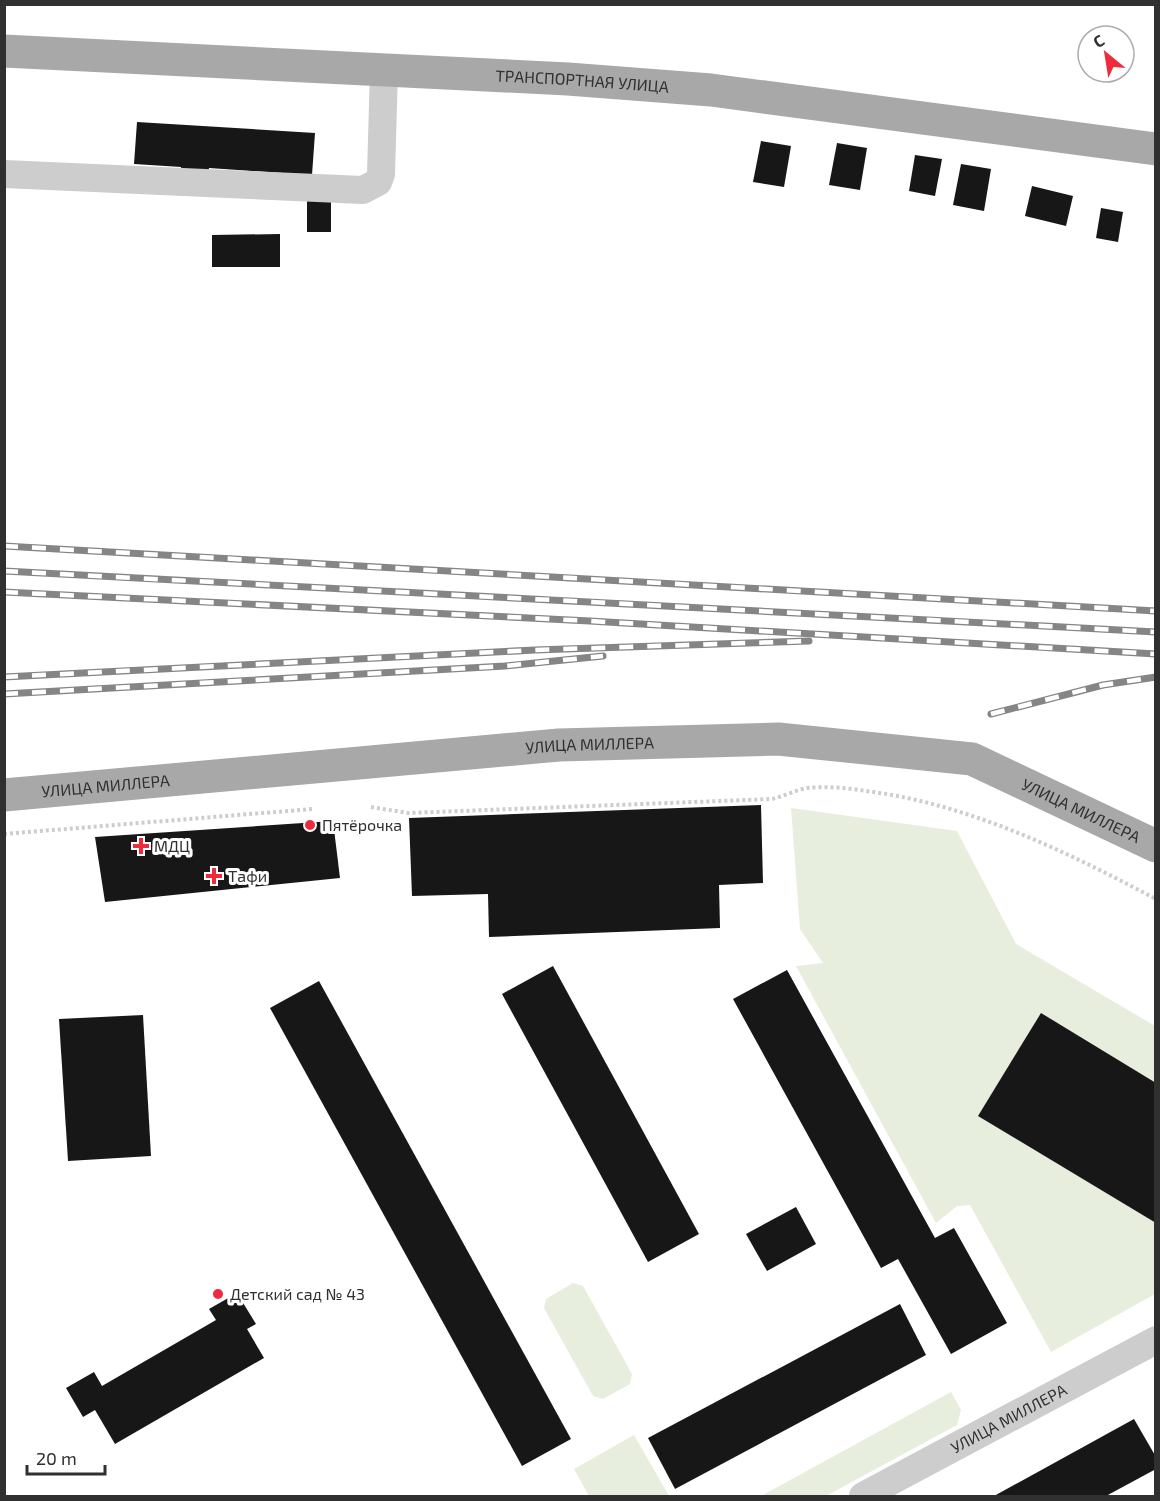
<svg xmlns="http://www.w3.org/2000/svg" width="1160" height="1501" viewBox="0 0 1160 1501" font-family="'Exo 2',sans-serif">
<rect width="100%" height="100%" fill="#fff"/>
<g fill="#e7eede">
<path d="M791,808l166,23 59,113 139,82v268l-104,58 -81,-147 -13,1 -21,17 -140,-257 27,-3 -23,-34z"/>
<path d="M573,1283l10,3 49,88 -2,10 -27,15 -10,-3 -49,-88 2,-9z"/>
<path d="M951,1392l10,18 -4,15 -131,71h-65z"/>
<path d="M634,1435l35,61h-80l-15,-27z"/>
</g>
<g fill="#171717">
<path d="M137,122l178,11 -3,42 -103,-7 -1,8 -27,-2v-7l-47,-3z"/>
<path d="M761,141l30,5 -7,41 -31,-5z"/>
<path d="M837,143l30,5 -7,42 -31,-5z"/>
<path d="M915,155l27,4 -7,37 -26,-5z"/>
<path d="M961,164l30,5 -7,42 -31,-6z"/>
<path d="M1032,186l41,10 -7,30 -41,-10z"/>
<rect x="307" y="194" width="24" height="38"/>
<path d="M1101,208l22,4 -5,30 -22,-4z"/>
<path d="M280,234v33h-68v-32z"/>
<path d="M761,805l2,78 -44,2 1,43 -231,9 -1,-43 -76,2 -3,-78z"/>
<path d="M333,821l7,57 -235,24 -10,-65z"/>
<path d="M553,966l146,268 -51,28 -146,-268z"/>
<path d="M787,970l148,268 19,-10 53,95 -56,31 -53,-95 -17,9 -148,-269z"/>
<path d="M319,981l252,458 -49,27 -252,-458z"/>
<path d="M1041,1013l115,70v140l-178,-107z"/>
<path d="M143,1015l8,141 -83,5 -9,-142z"/>
<path d="M796,1207l20,37 -49,27 -21,-37z"/>
<path d="M237,1293l19,31 -9,5 17,29 -149,86 -20,-34 -12,7 -17,-29 28,-16 8,14 114,-66 -7,-11z"/>
<path d="M900,1304l26,51 -251,134 -27,-51z"/>
<path d="M1134,1419l22,38v12l-50,27h-112z"/>
</g>
<g fill="none" stroke-linecap="round" stroke-linejoin="round">
<g stroke="#cdcdcd" stroke-width="4" stroke-dasharray="3 3" stroke-linecap="butt">
<path d="M371,807l37,6 364,-14c12,-3 24,-9 35,-11 19,-2 41,0 59,3 103,13 199,60 290,108"/>
<path d="M4,834l308,-25"/>
</g>
<g stroke="#cdcdcd" stroke-width="28">
<path d="M4,174l359,16 15,-8 3,-8 3,-104"/>
<path id="s1" d="M863,1496l293,-156"/>
</g>
<g stroke="#a8a8a8" stroke-width="33">
<path id="s2" d="M4,51l564,28 143,11 445,59"/>
<path id="s3" d="M4,795l555,-50 219,-6 194,20 184,87"/>
</g>
<g stroke="#858585" stroke-width="7">
<g id="rail">
<path d="M4,546l1152,65"/>
<path d="M4,571l1152,61"/>
<path d="M4,592l586,29 566,33"/>
<path d="M4,677l531,-27 274,-9"/>
<path d="M4,694l501,-28 98,-10"/>
<path d="M991,714l112,-29 53,-8"/>
</g>
</g>
<use href="#rail" stroke="#fff" stroke-width="4.5" stroke-dasharray="14" stroke-linecap="butt"/>
</g>
<g fill="#ee2b3c" stroke="#fff" stroke-width="2">
<circle cx="310" cy="825" r="6"/>
<path d="M138 837h6v6h6v6h-6v6h-6v-6h-6v-6h6z"/>
<path d="M211 867h6v6h6v6h-6v6h-6v-6h-6v-6h6z"/>
<circle cx="218" cy="1294" r="6"/>
</g>
<g text-anchor="middle" stroke-width="6" stroke-linejoin="round" paint-order="stroke">
<g font-size="16" fill="#303030" stroke="#fff">
<text dy="6" stroke="none"><textPath href="#s2" startOffset="579">ТРАНСПОРТНАЯ УЛИЦА</textPath></text>
<text dy="6" stroke="none"><textPath href="#s3" startOffset="588">УЛИЦА МИЛЛЕРА</textPath></text>
<text dy="6" stroke="none"><textPath href="#s3" startOffset="102">УЛИЦА МИЛЛЕРА</textPath></text>
<text dy="6" stroke="none"><textPath href="#s3" startOffset="1092">УЛИЦА МИЛЛЕРА</textPath></text>
<text dy="6" stroke="none"><textPath href="#s1" startOffset="165">УЛИЦА МИЛЛЕРА</textPath></text>
</g>
<g font-size="16" fill="#303030" stroke="#fff" text-anchor="start">
<text x="322" y="831">Пятёрочка</text>
<text x="154" y="852">МДЦ</text>
<text x="228" y="882">Тафи</text>
<text x="230" y="1300">Детский сад № 43</text>
</g>
</g>
<rect width="1160" height="1501" fill="none" stroke="#303030" stroke-width="12"/>
<g transform="translate(1106 54) rotate(330)"><circle r="28" fill="#ffffff" stroke="#acacac" stroke-width="1.5"/>
<path d="M0-4.5L10 22L0 15L-10 22Z" fill="#ee2b3c"/>
<text y="-9" font-size="16" font-weight="bold" text-anchor="middle" fill="#303030">С</text>
</g>
<path d="M27 1465v9h78v-9" fill="none" stroke="#303030" stroke-width="3"/>
<text x="36" y="1465" font-size="18" fill="#303030" stroke="#ffffff" stroke-width="4.5" paint-order="stroke">20 m</text>
</svg>
